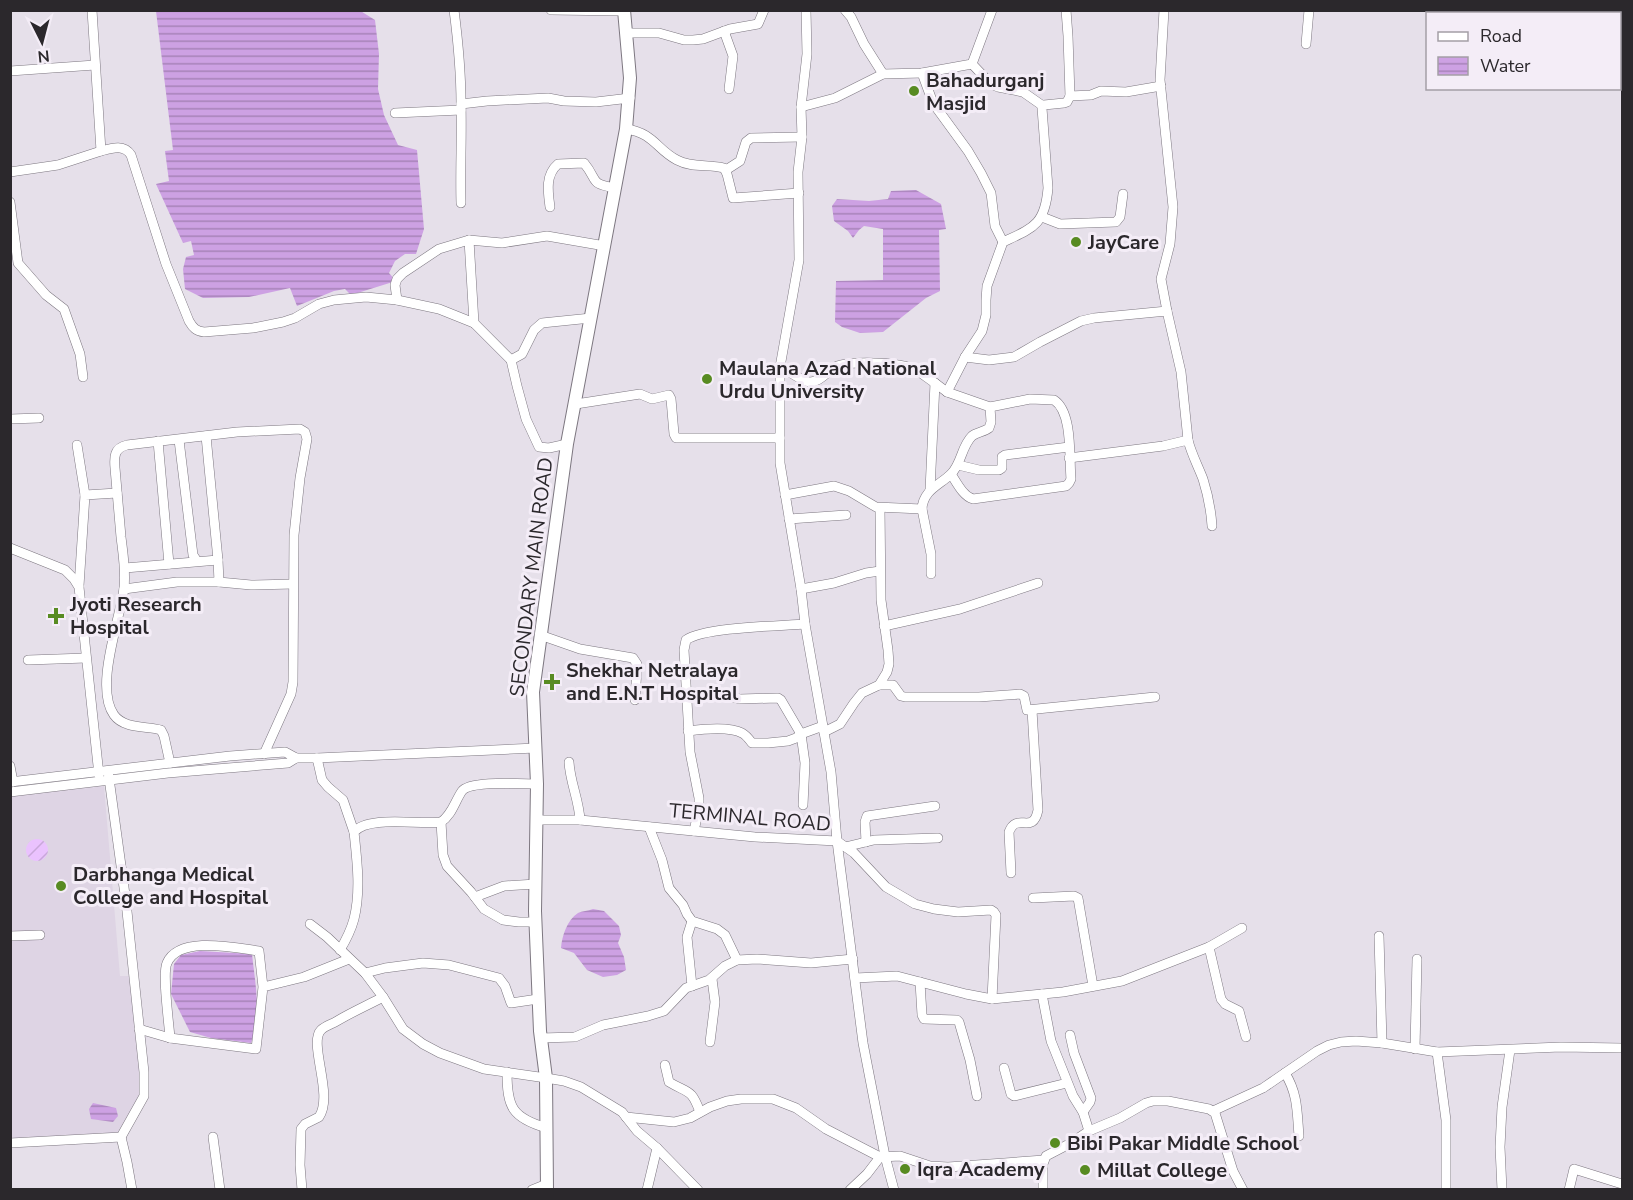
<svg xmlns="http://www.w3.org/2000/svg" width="1633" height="1200" viewBox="0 0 1633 1200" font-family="'Nunito Sans',sans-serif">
<defs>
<pattern id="garden-furrows" width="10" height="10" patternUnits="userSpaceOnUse" patternTransform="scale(1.5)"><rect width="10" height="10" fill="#eac2fe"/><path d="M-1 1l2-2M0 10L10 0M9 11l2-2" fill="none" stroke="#c9a7da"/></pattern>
<pattern id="water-rules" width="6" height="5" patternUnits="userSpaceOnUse" patternTransform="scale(1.5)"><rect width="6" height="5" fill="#cda1e3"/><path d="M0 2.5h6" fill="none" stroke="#a783b8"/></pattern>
</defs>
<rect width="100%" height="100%" fill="#e6e0ea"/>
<path fill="#ded4e4" d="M104,786l16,190h9l12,105v13l-24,40 -106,5v-343z"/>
<circle fill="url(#garden-furrows)" cx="37" cy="850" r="11"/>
<g fill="url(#water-rules)">
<path d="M359,10l16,10 4,34 -1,35 6,26 14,30 19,5 7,79 -8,25h-11l-10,7 -6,12 7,8 -45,14 -6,-6 -11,2 -37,15 -7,-18 -41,9 -46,1 -18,-9 -2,-20 3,-12 8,-2 -3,-14 -8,2 -27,-59 13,-3 -4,-30 8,-1 -17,-139z"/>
<path d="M916,190l25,14 5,25 -7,1 1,61 -14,7 -43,34 -23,1 -18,-6 -7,-5 1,-41 47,-1v-51l-19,-3 -5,4 -6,8 -5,-7 -14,-10 -2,-15 5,-7 32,2 19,-2 3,-8z"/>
<path d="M593,909l11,2 15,15 2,9 -3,8 6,14 2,13 -9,5 -14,2 -16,-7 -13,-17 -13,-5c1,-12 6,-28 17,-35 4,-2 10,-2 15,-4z"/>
<path d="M200,951l52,3c3,29 10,61 -1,89l-40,-5 -21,-6 -19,-38 3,-30 7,-9z"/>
<path d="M93,1103l23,5 2,8 -5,6 -22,-3 -2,-10z"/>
</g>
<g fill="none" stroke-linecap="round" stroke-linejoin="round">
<g stroke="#7d7780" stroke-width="10">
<g id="minor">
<path d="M92,10l9,141c11,-3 23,-7 30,4l35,109 23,57c4,7 7,10 15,11l49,-4 30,-6 12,-4 24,-14 15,-4 32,-3 31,3 42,9 35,14"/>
<path d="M454,10c4,31 7,63 7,94 1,33 -1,66 0,99"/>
<path d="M551,10l73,1"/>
<path d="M806,10l1,44 -6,53 1,30 -4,35 1,88 -19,107v96l21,126 4,35 26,148 6,69 26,202 22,113 9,34"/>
<path d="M845,10l6,7 13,27 19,30"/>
<path d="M1164,10l-4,70 13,127 -3,37 -9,35 6,32"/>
<path d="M724,31l9,25 -4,33"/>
<path d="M626,33h33l25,7h9l10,-1 27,-10 28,-5 6,-14"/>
<path d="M1306,44l3,-34"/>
<path d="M972,64l19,20 7,3 25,5 20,14"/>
<path d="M10,71l85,-6"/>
<path d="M922,73l11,30 35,48 13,22 10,20 4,33 8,16"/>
<path d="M1070,96l21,-1 10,-4 25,1 35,-6"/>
<path d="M461,104l26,-3 61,-3 16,3 32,1 34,-4"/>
<path d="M801,107l34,-9 48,-24 39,-1 50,-9 20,-54"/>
<path d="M395,113l66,-3"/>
<path d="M626,129c28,4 30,20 51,31 15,8 31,4 47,8l3,6 6,24 66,-5"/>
<path d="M726,170l14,-9 6,-19 5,-4 51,-1"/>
<path d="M10,172l48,-7 43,-14"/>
<path d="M10,202l8,61 28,32 18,14 16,45 3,23"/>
<path d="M550,207c-2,-15 -5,-32 8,-43l26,-1c15,18 4,20 31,25"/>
<path d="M1042,217l18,7 56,-2 4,-5 3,-23"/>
<path d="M469,240l5,83 37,37 6,26 9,33 13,28 10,1 18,-4"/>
<path d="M397,300l-2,-15 2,-6 6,-6 36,-24 30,-9 33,3 45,-7 58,10"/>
<path d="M965,357l24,3 25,-3 26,-15 41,-21 13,-3 73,-7 14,61 7,68"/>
<path d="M511,360l11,-6 12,-24 8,-7 49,-5"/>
<path d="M780,367c9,4 20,13 29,15 11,1 19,-12 28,-16 15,-5 59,-4 74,2 9,3 16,10 24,15"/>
<path d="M947,392l18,-35 17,-26 4,-16v-15l1,-14 16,-44c30,-14 42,-17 45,-54l-6,-80 2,-3 20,-2 3,-1 3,-6 -2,-60 -2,-26"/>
<path d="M576,404l64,-10 12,5 17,-4 2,4 3,35 2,4h104"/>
<path d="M10,419l29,-1"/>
<path d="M206,436l12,124 1,22"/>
<path d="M179,440l14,115 4,6"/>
<path d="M158,441l11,123"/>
<path d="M77,445l8,50"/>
<path d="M1069,458l94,-12 25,-6c3,13 10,26 15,39 5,16 8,31 9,47"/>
<path d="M958,465l21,5h20l3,-2v-11l3,-2 64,-8"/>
<path d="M930,490l5,-107 12,9 43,15"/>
<path d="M785,495l49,-9 15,5 27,16 46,2c1,-19 18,-24 29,-35 11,-11 10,-27 21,-38 5,-4 12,-4 17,-8l2,-6 -1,-15 40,-8 24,1c19,12 15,58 17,79l-2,4 -3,3 -93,13c-10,-3 -16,-16 -22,-25"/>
<path d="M922,509l9,45v20"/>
<path d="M789,519l57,-4"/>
<path d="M10,548l55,22 9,9 5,8 20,188"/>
<path d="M125,568l93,-8"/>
<path d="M79,586l6,-91 32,-2"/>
<path d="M124,589l53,-7h42l32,3 42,-1"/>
<path d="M801,589l33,-6 32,-10 14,-2"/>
<path d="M884,626l76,-17 78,-26"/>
<path d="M540,635l40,14 53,9 4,6v4l-2,32"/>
<path d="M28,660l58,-2"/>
<path d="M879,685l8,-13 2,-8 -1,-14 -7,-50 -1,-92"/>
<path d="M710,692l30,7 38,-1 3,2 20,34 4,29 -2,42"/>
<path d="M688,731c15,-2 41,-5 54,2 4,2 7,6 10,10h16l20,-2 8,-3 5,-4 22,-8"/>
<path d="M824,732l16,-8 14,-21 8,-10 17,-8h14l8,11 4,1h74l41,-3 4,2 3,14 128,-13"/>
<path d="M317,758l5,22 6,7 15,13 11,32"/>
<path d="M569,762c1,20 10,38 11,58"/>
<path d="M170,763l-6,-27 -3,-6c-14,-4 -37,-1 -47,-15 -20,-28 6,-95 10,-127 2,-17 -1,-34 -3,-51 -2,-23 -4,-46 -6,-69 -1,-11 -1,-20 12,-23l110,-13 63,-3 5,3 2,7 -7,39 -6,57 -1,147 -2,12 -27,60"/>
<path d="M10,766l3,16"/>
<path d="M10,782l220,-26 55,-4 11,6h21l219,-10"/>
<path d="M10,792l158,-19 120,-10 8,-5"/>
<path d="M537,820h43l175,17 82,4 17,12 32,34 29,17 19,5 24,3 33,-2 3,2 2,3 -4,84"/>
<path d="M441,822l2,33 4,11 24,26 13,17 19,11 16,2h17"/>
<path d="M649,827l13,33 7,28 14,17 4,9 5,7 25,8 8,6 12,25"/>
<path d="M694,831l5,-23v-10l-9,-46 -6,-102 2,-10c18,-13 94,-14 119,-16"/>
<path d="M866,842l-1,-20 2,-6 68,-10"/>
<path d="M845,847l29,-7 64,-2"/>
<path d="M1011,873l-2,-41c8,-21 24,4 29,-22l-6,-100"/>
<path d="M475,897l29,-11 32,-2"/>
<path d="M1033,898l41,-2 4,2 15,88"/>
<path d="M692,921l-5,16 5,49"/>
<path d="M310,924l17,13 38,36 18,24 20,32 20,15 17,9 44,16 62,9 18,3 17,6 41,25 15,19 20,17 41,42"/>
<path d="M10,936l30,-1"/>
<path d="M1379,936l3,107"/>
<path d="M1209,947l12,52 4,5 14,7 7,26"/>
<path d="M340,950c6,-10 11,-20 14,-31 7,-28 3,-59 0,-87 14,-17 65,-7 87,-10 11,-7 14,-21 21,-31 8,-11 60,-7 75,-7"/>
<path d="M365,973l20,-5 38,-5 26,2 50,13 6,8 6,17 27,-4"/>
<path d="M855,978l42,-2 69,18 26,5 71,-7 59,-11 87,-34 33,-19"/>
<path d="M920,982l2,33 2,4 33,1 2,2 11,38 7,36"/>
<path d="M263,987l-4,-36c-23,-3 -80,-16 -92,12 -5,11 2,60 3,75l86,11 7,-62 41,-10 45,-18"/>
<path d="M1042,994l9,47 22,55 10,16 6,19"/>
<path d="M139,1029l31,9"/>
<path d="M1070,1035l4,18 17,45 -1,4 -7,10"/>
<path d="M541,1038l34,-1 28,-12 45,-9 16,-5 22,-23 23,-8 16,-14 12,-6 20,-1 54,4 42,-4"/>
<path d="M710,1042l5,-40 -3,-23"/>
<path d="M1415,1049l2,-90"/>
<path d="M1437,1052l9,68v69"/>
<path d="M665,1065l4,17c20,12 22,6 31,30"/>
<path d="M1004,1068l7,26 3,2 53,-13"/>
<path d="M507,1072c0,35 5,46 40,56"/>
<path d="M1285,1073c13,21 12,39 14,63"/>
<path d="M1213,1111l50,-23 54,-37 12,-6 12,-3 15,-1 26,2 55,9 124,-5 61,1"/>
<path d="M626,1117l48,5 16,-4 20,-11 17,-6 14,-2h32l23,9 30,21 54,28 20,-1 30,10 18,1 96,-7"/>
<path d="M121,1137l6,25 5,28"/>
<path d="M213,1137l7,53"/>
<path d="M10,1143l111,-6 23,-41v-24l-18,-170 -18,-131"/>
<path d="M302,1190l-2,-25 1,-36 4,-5 14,-7c15,-22 -11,-74 2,-87 4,-4 11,-6 16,-9 15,-9 31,-16 46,-24"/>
<path d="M532,1190l15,-6"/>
<path d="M647,1190l10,-42"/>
<path d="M850,1190l17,-16 13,-17"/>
<path d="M1043,1190v-26l3,-8 25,-13 18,-12 31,-13 26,-15 7,-2h15l41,8 6,4 18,58 10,19"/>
<path d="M1502,1190l-2,-43 2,-40 8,-57"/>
<path d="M1569,1190l5,-21 48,15"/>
</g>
</g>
<g stroke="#7d7780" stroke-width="14">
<path id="major" d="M547,1190l-1,-112 -6,-47 -5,-120 2,-127 -4,-92 34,-248 59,-315 4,-51 -6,-68"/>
</g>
<use href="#minor" stroke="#fff" stroke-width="9"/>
<use href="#major" stroke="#fff" stroke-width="12"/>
</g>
<g fill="#588b22" stroke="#f4edf7" stroke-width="2">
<circle cx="914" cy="91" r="6"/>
<circle cx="1076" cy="242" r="6"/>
<circle cx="707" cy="379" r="6"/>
<path d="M53 607h6v6h6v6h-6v6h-6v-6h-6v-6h6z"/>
<path d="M549 673h6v6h6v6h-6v6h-6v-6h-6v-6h6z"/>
<circle cx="61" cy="886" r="6"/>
<circle cx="1055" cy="1143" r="6"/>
<circle cx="905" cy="1169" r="6"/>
<circle cx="1085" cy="1170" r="6"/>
</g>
<g text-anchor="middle" stroke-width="6" stroke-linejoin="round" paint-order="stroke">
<g font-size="20" font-weight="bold" fill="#2b282c" stroke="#f4edf7" text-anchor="start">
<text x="926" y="87">Bahadurganj<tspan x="926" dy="23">Masjid</tspan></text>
<text x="1088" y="249">JayCare</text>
<text x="719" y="375">Maulana Azad National<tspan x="719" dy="23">Urdu University</tspan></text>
<text x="70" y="611">Jyoti Research<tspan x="70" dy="23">Hospital</tspan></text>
<text x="566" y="677">Shekhar Netralaya<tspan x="566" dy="23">and E.N.T Hospital</tspan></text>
<text x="73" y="881">Darbhanga Medical<tspan x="73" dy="23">College and Hospital</tspan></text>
<text x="1067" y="1150">Bibi Pakar Middle School</text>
<text x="917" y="1176">Iqra Academy</text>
<text x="1097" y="1177">Millat College</text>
</g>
<g font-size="20" fill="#2b282c" stroke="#f4edf7">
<text transform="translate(531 577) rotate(-83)" y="7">SECONDARY MAIN ROAD</text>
<text transform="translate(750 817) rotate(5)" y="7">TERMINAL ROAD</text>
</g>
</g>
<rect width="1633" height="1200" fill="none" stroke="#2b282c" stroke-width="24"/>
<rect x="1426" y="12" width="195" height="78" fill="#f4edf7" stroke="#a49ea6" stroke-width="1.5"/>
<rect x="1438" y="32" width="30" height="9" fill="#ffffff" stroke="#a49ea6" stroke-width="1.5"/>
<text x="1480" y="42" font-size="18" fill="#2b282c">Road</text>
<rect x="1438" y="57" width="30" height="18" fill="url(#water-rules)" stroke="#a49ea6" stroke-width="1.5"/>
<text x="1480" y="72" font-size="18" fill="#2b282c">Water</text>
<g transform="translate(42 42) rotate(174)" stroke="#f4edf7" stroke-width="4.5" paint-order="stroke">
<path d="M0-4.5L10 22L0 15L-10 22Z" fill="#2b282c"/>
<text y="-9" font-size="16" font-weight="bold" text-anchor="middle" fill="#2b282c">N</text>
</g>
</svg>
